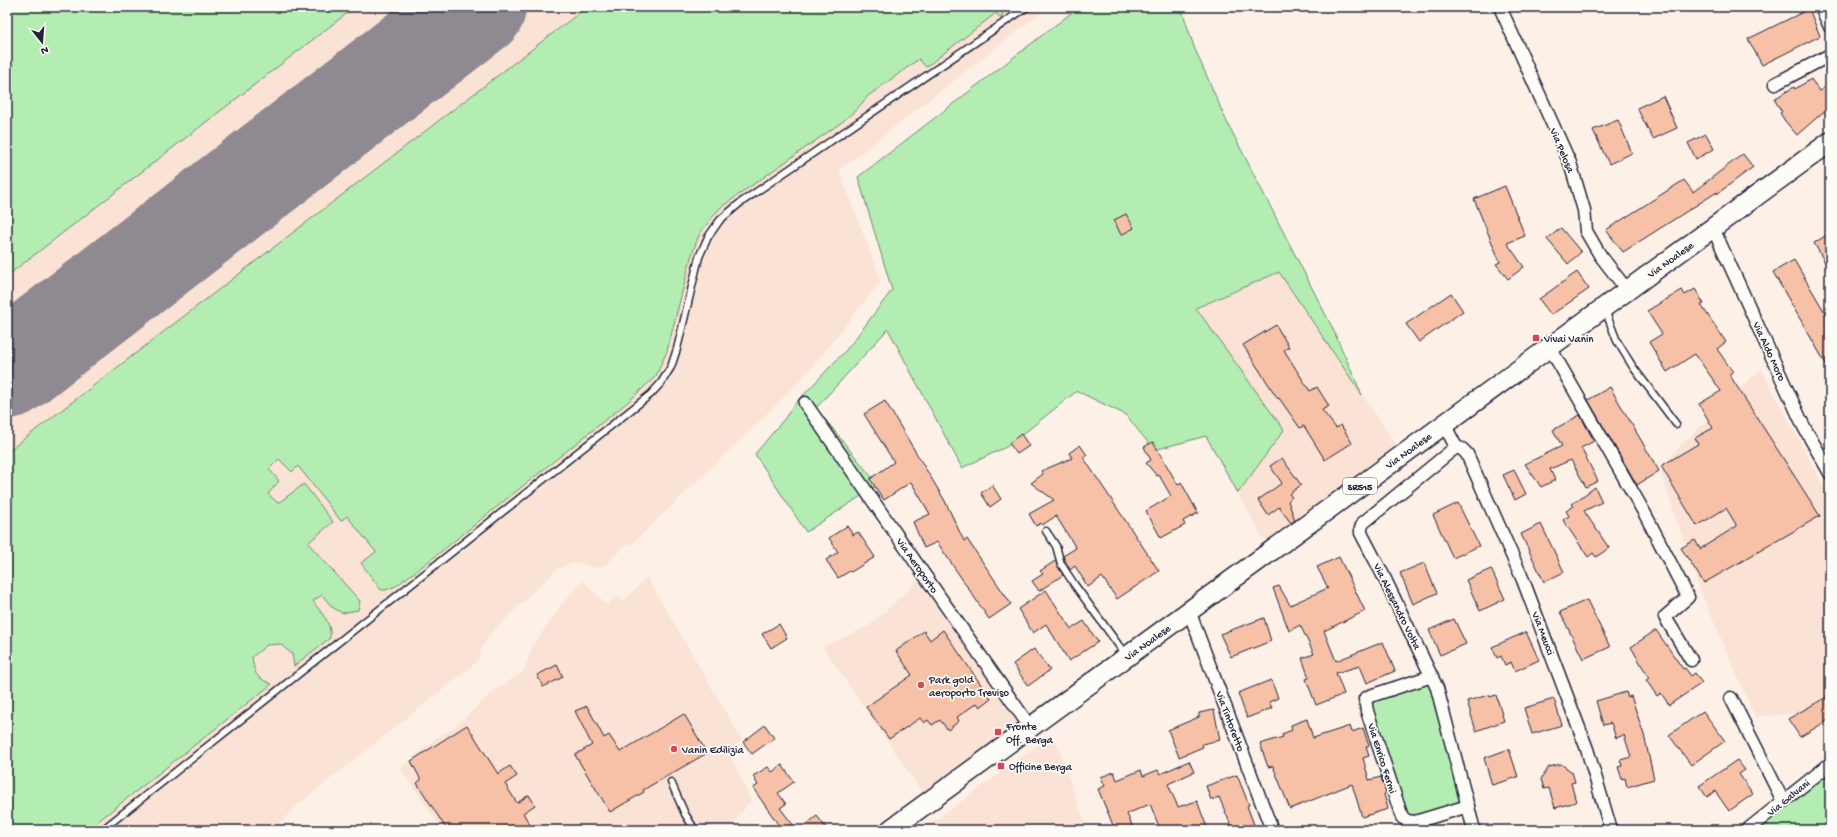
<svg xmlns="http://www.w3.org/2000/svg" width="1837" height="837" viewBox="0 0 1837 837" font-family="'Gochi Hand',sans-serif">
<rect width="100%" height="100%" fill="#fcf0e7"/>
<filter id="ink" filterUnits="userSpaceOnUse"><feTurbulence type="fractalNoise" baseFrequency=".025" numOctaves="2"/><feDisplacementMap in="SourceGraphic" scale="8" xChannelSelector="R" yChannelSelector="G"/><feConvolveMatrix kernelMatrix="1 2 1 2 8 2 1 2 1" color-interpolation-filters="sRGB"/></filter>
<g filter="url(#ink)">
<g fill="#fae2d4">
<path d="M7,7h1041l-209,163 42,111 -70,87 -32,34 -146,141 -10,4 -17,17 -9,4 -18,-5h-8l-15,7 -65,63 -9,14 -3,11 -5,6 -179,143 -14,15 -10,8h-264z"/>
<path d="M1280,272l116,173 -131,96 -27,-48 46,-63 -88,-122z"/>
<path d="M1761,369l57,107 12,25v209l-75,7 -54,-125 -40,-119 17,-25z"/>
<path d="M927,573l104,140 -109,79 -99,-145 46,-21z"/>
<path d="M647,577l95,163 -14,12 23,48 -23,30h-285l-42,-61 38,-33 12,-6 41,-37 32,-22 8,-24 31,-44 20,-22 24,24 10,-9 6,6z"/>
<path d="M1052,735l4,6 31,89h-165z"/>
</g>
<g fill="#b4edb1" stroke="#6b8876">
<path d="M7,7h348l-348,269z"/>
<path d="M587,7h418l-4,12 -5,-6 -70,54 -7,-8 -51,37 -12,14 -14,12 -122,86 -11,13 -10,14 -7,19 -25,97 -11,25 -27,25 -196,157 -37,28 -10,4h-5l-20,-27 15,-11 -29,-36 -6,5 -43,-55 -6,6 -13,-13 -10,10 10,12 -11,13 10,9 26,-19 29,38 -25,21 52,58 -2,9 -16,3 -10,-6 -10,-12 -9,6c8,13 19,20 17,37l-36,28 -2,-12 -12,-10 -13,1 -15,12c3,18 3,20 20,27l-185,146h-80v-378z"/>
<path d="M1079,7h102l13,40 32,73 106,207 30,68 -83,-123 -83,36 88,122 -46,63 -32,-57 -52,14 -28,-35 -49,-24 -69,55 -46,22 -74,-139 -72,79 62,77 -72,47 -51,-78 30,-36 8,-12 55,-58 44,-58 -34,-113z"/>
<path d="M1430,681l34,123 -52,14 -5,-4 -35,-110 1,-7z"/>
<path d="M1821,776l5,1 4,7v46h-75z"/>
</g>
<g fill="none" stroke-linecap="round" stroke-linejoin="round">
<path stroke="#8f8991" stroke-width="98" d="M7,370l470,-363"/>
</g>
<g fill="#f6c1a7" stroke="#22223b">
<path d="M1809,9l11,27 -58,29 -14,-26z"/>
<path d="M1811,79l8,12 11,-7v22l-33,29 -12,-14 -5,-8 2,-1 -8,-13 20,-12 1,2z"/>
<path d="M1663,96l14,32 -24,11 -16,-31z"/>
<path d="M1618,120l14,33 -23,11 -16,-34z"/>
<path d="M1706,134l8,15 -18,10 -8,-16z"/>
<path d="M1743,154l10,13 -36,27v-2l-94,60 -17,-22 78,-50 9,12z"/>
<path d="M1505,186l20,50 -18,7 17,24 -16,12 -12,-15 4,-2 -26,-63z"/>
<path d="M1126,214l8,14 -13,7 -7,-15z"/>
<path d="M1561,228l20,24 -13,12 -21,-25z"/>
<path d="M1830,233v38l-16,-28z"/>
<path d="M1794,260l36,61v50l-57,-99z"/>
<path d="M1577,272l12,17 -38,26 -12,-16z"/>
<path d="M1695,289l9,15 -3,1 25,37 -9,7 16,23 -4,2 91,142 -116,67 -23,-35 14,-8 5,9 37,-23 -11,-18 -29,18 -36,-60 37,-22 -3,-6 18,-10 -14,-24 22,-13 -26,-37 -28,18 -18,-30 13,-8 -15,-23 35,-21 3,5z"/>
<path d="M1451,293l12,18 -44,31 -13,-18z"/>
<path d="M1276,325l13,22 -5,3 20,32 6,9 7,-4 12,19 -7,4 14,18 5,-3 11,18 -27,17 -21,-34 -4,2 -21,-30 -1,1 -35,-54z"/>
<path d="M1610,387l49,84 -22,14 -49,-85z"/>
<path d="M885,401l60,100 19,40 3,-2 44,65 -22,15 -52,-77 -13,6 -11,-26 17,-8 -19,-32 -27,18 -14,-21 24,-17 -30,-48z"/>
<path d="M1580,415l14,26 -13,7 17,33 -12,6 -15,-27 -21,9 5,11 -14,7 -16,-23 37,-18 -9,-16z"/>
<path d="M1021,434l8,12 -12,8 -8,-11z"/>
<path d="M1153,442l25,43 3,-3 17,31 -15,8 2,4 -24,13 -15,-27 25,-15 -12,-21 -2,1 -11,-13 5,-3 -7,-13z"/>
<path d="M1080,445l7,10 -4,2 76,114 -42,28 -15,-22 -14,10 -13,-21 -5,4 -7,-14 13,-8 -20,-32 -14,9 -1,-2 -5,3 -7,-12 25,-14 -23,-17 12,-9 -2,-3 31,-13 -3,-5z"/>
<path d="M1282,458l19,27 -12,9 3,3 -4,4 7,19 -4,3 -12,-16 -11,8 -10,-15 24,-17 -12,-17z"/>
<path d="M1514,470l12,24 -11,6 -12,-25z"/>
<path d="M992,485l9,14 -11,8 -9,-14z"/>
<path d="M1595,487l7,15 -18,9 25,37 -13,9 -3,-4 -5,4 -25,-37 6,-4 -3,-5 8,-5 -2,-2z"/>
<path d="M1458,503l21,43 -26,12 -20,-43z"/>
<path d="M1541,524l23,48 -20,10 -23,-48z"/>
<path d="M847,526l6,9 5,-3 17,25 -24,15 -1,-1 -12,7 -12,-18 12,-8 -9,-14z"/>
<path d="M1339,557l26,54 -41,20 12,30 47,-19 12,29 -28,12 -7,-17 -24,7 8,21 -28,11 -10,-26 3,-1 -7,-20 12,-4 -14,-29 -11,6 -16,-43 6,-2 11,19 38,-17 -11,-21z"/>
<path d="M1055,561l8,14 -24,16 -7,-10 11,-7 -3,-3z"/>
<path d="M1424,563l13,30 -24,11 -13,-31z"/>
<path d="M1491,569l14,30 -25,12 -14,-31z"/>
<path d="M1046,590l25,39 13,-8 14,21 -29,19 -23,-37 -13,9 -15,-24z"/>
<path d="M1587,600l23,47 -27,12 -23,-47z"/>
<path d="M1264,618l7,23 -40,16 -11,-23z"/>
<path d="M1454,619l12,25 -26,11 -11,-25z"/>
<path d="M779,624l8,14 -16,10 -9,-14z"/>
<path d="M943,630l48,69 -11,8 -3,-4 -20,14 2,4 -11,9 -8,-10 -8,5 -4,-5 -4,3 -4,-5 -31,21 -23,-32 46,-32 -16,-24 28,-20 6,9z"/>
<path d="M1656,630l27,39 2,-1 6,8 4,-3 7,10 -33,22 -8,-12 -4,3 -11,-16 3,-2 -18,-31z"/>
<path d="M1526,632l13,28 -24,11 -4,-9 -6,3 -4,-9 -4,2 -5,-11z"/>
<path d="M1034,649l16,21 -22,16 -15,-22z"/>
<path d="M557,665l6,12 -20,10 -6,-12z"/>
<path d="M1271,680l7,18 -9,4 3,6 -25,10 -9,-25z"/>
<path d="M1626,692l2,5 3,-1 13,39 10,44 -27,8 -2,-9 -3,1 -4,-12 4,-1 -2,-6 11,-3 -7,-22 -8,3 -5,-15 -8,2 -7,-24z"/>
<path d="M1489,695l1,2 6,-2 8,26 -28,10 -9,-30z"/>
<path d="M1830,695v24l-30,18 -12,-18z"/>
<path d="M1554,699l8,26 -30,9 -8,-26z"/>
<path d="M587,706l17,32 5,-3 11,17 64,-38 23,39 -64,37 1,2 -34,20 -35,-57 17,-10 -17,-34z"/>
<path d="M1214,710l6,30 -18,4 1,3 -24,10 -11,-27 31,-13v-4z"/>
<path d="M1703,711l22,30 -34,24 -22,-30z"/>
<path d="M1307,719l6,19 37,-12 2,6 11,-4 6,18h-3l3,10 -6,2 6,22 12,-3 5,15 -2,2 4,15 -26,8 -10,-33 -62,25 -17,-43 -5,1 -8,-23 23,-7 -1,-3 10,-4 -1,-5z"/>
<path d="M467,725l31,49 12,-8 7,10 -12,8 12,19 12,-8 6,10 -12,8 10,17h-86l-30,-47 4,-3 -10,-19z"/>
<path d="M765,725l9,13 -22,16 -9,-12z"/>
<path d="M1509,749l9,28 -26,8 -8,-27z"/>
<path d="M1737,760l8,10 -6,4 14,20 -24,17 -14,-20 -8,6 -8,-11z"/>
<path d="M1189,761l5,11 -26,12 10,23 19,-6 11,29 -48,-1 -10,-25 -23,10 7,16h-19l-17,-41 7,-3 -4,-9 13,-5 3,8 24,-10 2,6 15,-6 2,4z"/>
<path d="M1561,764l11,8 3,10 -4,1 5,19 -21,6 -6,-20 -5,1 -3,-10 8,-12z"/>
<path d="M782,765l12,17 -16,11 8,11 -6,4 17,22h-15l-29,-42 5,-3 -5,-9 15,-9 4,5z"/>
<path d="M1237,775l12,30 -2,1 9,24h-23l-14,-33 -8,3 -5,-14z"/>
<path d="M817,816l11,14h-29z"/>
</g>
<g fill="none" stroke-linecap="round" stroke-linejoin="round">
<g stroke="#22223b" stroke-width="9">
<g id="service">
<path d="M1605,310l12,31 16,26 43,57"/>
<path d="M1046,531l10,15 5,18 13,20 51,70"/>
<path d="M671,782l14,32 10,16"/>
<path d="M102,830l549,-436 10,-11 10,-16 6,-18 22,-92 9,-20 12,-17 20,-17 287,-196"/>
</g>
</g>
<g stroke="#22223b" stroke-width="15">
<g id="minor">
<path d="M1500,7l70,156 14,47 2,21 14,24 27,35"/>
<path d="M1821,7l9,20"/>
<path d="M1775,84l55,-29"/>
<path d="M1713,228l91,199 26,46"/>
<path d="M1549,346l96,168 43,83 -23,20 26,43"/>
<path d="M805,403l225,324"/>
<path d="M1444,424l12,23"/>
<path d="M1456,447l-93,76 -2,5v5l21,40 55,115 37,142"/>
<path d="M1456,447l6,2 5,5 56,126 64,169 24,81"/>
<path d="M1189,611l83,219"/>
<path d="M1432,676l-62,20 -5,3 2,12 35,106 5,4 8,1 53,-16"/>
<path d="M1731,698l52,103"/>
<path d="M1747,830l83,-66"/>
</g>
</g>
<g stroke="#22223b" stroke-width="22">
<path id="primary" d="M890,830l940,-688"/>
</g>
<use href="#service" stroke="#fdfcf7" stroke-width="6"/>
<use href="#minor" stroke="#fdfcf7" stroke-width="12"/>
<use href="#primary" stroke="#fdfcf7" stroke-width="19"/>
</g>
</g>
<g fill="#d1495b" stroke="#fdfcf7" stroke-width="1.5">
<rect x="1532" y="334" width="8" height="8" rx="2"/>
<circle cx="921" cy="685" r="4"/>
<rect x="994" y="728" width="8" height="8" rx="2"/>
<circle cx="674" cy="749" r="4"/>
<rect x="997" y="762" width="8" height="8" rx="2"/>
</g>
<g text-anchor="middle" stroke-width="3.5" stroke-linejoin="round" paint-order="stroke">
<rect fill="#fdfcf7" stroke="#646373" stroke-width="1" x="1343" y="478" width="34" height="16" rx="3"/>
<g font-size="10" font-weight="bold" fill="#22223b">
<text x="1360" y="490">SR515</text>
</g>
<g font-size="11" fill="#22223b" stroke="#fdfcf7">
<text transform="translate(1563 150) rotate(67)" y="4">Via Pelosa</text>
<text transform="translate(1670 259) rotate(-36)" y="4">Via Noalese</text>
<text transform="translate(1770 351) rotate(65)" y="4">Via Aldo Moro</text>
<text transform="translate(1408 450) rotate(-36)" y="4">Via Noalese</text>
<text transform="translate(918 565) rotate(55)" y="4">Via Aeroporto</text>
<text transform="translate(1398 606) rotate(64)" y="4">Via Alessandro Volta</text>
<text transform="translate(1544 633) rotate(69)" y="4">Via Meucci</text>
<text transform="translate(1147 642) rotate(-36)" y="4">Via Noalese</text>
<text transform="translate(1231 721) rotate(69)" y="4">Via Tintoretto</text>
<text transform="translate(1383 758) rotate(72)" y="4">Via Enrico Fermi</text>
<text transform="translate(1788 797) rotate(-39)" y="4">Via Galvani</text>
</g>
<g font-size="11" fill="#22223b" stroke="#fdfcf7" text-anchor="start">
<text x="1544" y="342">Vivai Vanin</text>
<text x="929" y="683">Park gold<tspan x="929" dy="13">aeroporto Treviso</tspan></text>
<text x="1006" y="730">Fronte<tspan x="1006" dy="13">Off. Berga</tspan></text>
<text x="682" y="753">Vanin Edilizia</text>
<text x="1009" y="770">Officine Berga</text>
</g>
</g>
<rect width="1837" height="837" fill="none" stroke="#fdfcf7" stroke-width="24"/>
<rect x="12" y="12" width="1813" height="813" fill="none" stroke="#22223b" stroke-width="1.5" filter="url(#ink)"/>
<g transform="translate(42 42) rotate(163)" stroke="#fdfcf7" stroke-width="3" paint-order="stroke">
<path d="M0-3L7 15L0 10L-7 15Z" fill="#22223b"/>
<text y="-6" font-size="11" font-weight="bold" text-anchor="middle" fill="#22223b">N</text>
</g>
</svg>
